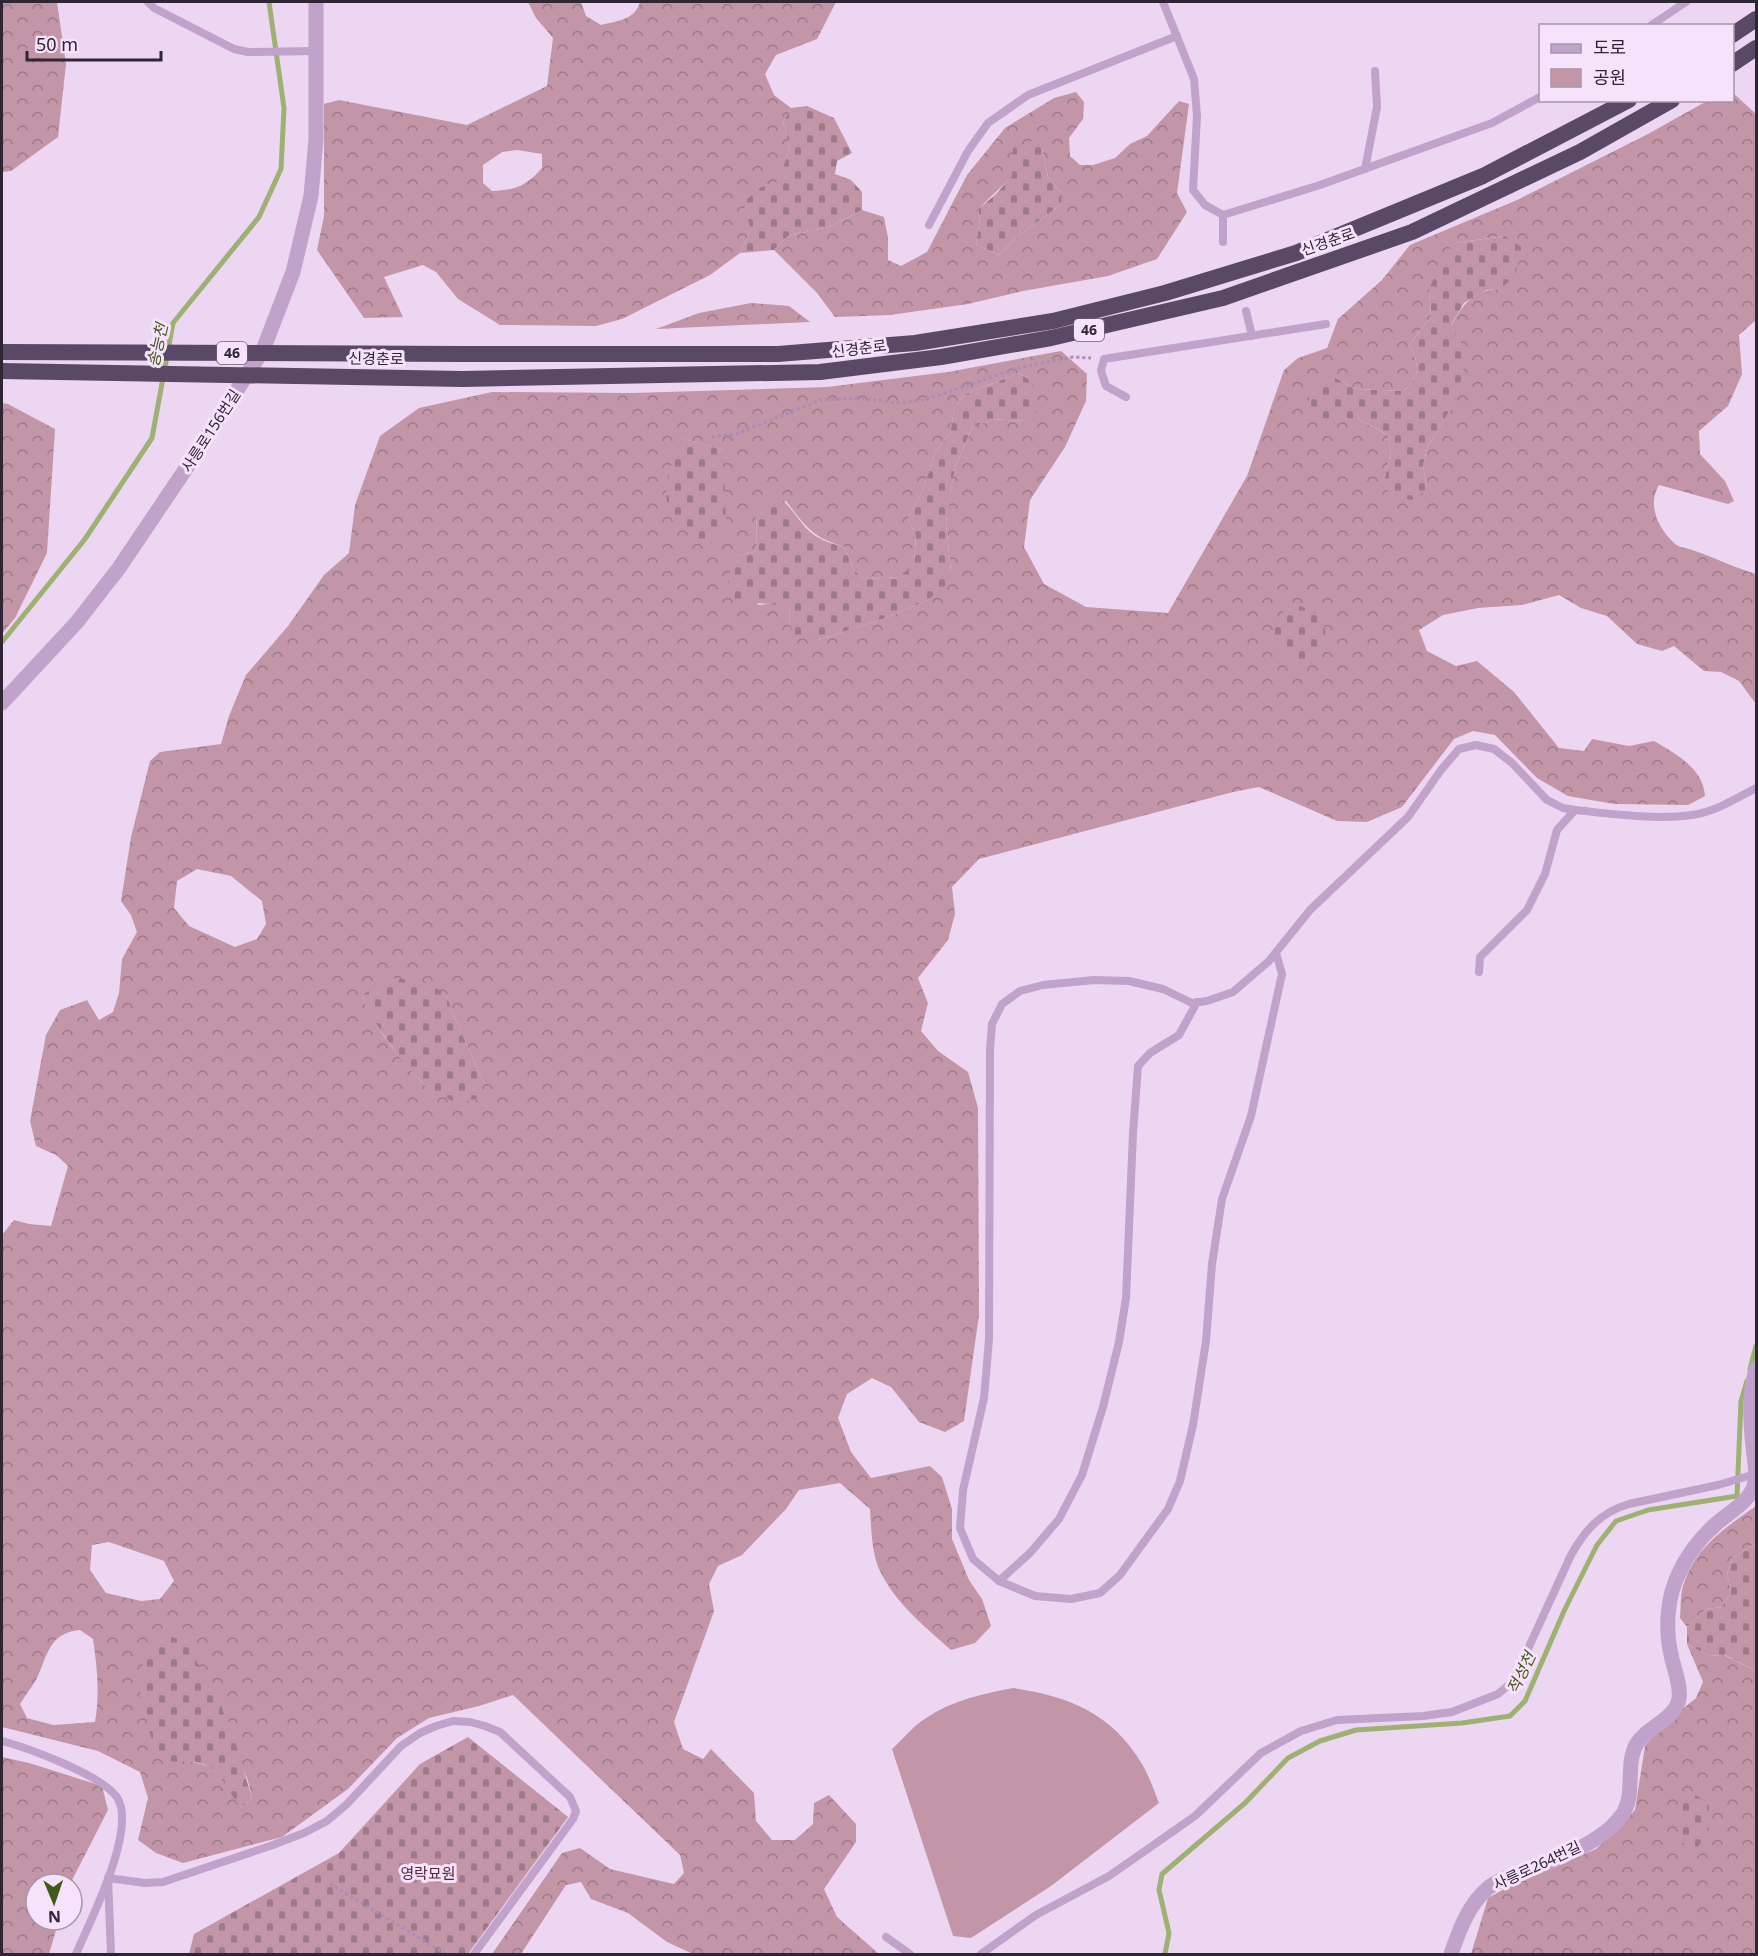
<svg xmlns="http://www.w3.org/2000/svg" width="1758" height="1956" viewBox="0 0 1758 1956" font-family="'Noto Sans','Noto Sans KR',sans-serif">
<defs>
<pattern id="forest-crowns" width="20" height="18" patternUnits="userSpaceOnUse" patternTransform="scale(1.5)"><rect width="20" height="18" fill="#c296a7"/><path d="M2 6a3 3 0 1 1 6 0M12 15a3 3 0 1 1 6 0" fill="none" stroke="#9e7a89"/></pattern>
<pattern id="cemetery-stones" width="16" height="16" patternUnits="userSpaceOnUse" patternTransform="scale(1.5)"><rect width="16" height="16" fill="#c296a7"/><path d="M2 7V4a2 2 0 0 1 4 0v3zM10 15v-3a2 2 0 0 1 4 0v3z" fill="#9e7a89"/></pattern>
</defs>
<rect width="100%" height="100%" fill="#edd6f2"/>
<g fill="url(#forest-crowns)" fill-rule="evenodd">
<path d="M2,2h55l9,62 -8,73 -47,34 -9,1z"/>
<path d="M528,2h53l5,14 15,9c16,-4 34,-5 39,-23h196l-19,37 -41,16 -11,19 9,21 17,13 -8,14 7,25 -12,36 -17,4 -10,43 -11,23 -30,22 -88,44 -26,7 -96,-1 -42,-26 -22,-27 -13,-7 -39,12 19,40 -39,1 -47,-68 7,-34v-112l15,-4 128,25 80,-39 6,-48 -17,-20zM517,150l25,4v14c-16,18 -26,22 -50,23l-9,-8v-18l19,-13z"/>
<path d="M1076,92l8,10 -1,17 -14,19 1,18 10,9h13l22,-7 15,-14 17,-8 32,-35 10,3 -12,89 10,19 -30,47 -49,17 -85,15 -55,13 -78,11 -55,2 -18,-24 -43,-43 14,-14 41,-9 33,-17 22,7 4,21v22l13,6 26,-14 40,-77 38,-47 49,-30zM1042,148l6,29 13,15 1,12 -44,32 -19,19 -23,-10 4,-27 -2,-9z"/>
<path d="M1733,93l23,21v206l-17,15 3,39 -14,32 -29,25 1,23 25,27 9,20 -6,3 -69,-19c-12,20 -1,43 15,58 5,5 15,5 21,8 21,7 40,17 61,23v130l-17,-23 -18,-9 -17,-1 -30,-25 -12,5 -25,-7 -30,-28 -26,-8 -22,-13 -37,10 -44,3 -35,7 -24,15 8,21 29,15 21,-5 37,31 45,56 25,3 8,-12 37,7 25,-5c22,13 49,27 51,55l-17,9 -74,-1 -46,-8 -31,-18 -42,-43 -22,-4 -19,8 -52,68 -35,15 -30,-1 -78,-34 -26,5 -254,67 -27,28 3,27 -7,26 -30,38 10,25 -7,28 17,20 30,21 10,36 1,207 -15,106 -19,11 -26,-10 -28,-35 -19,-9 -25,16 -9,24 13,34 20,26 59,-12 12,11 10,32v30l17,41 13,19 9,27 -16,17 -24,7c-27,-24 -56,-47 -72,-81 -7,-15 -8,-43 -9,-60l-30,-26 -41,7 -13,19 -44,46 -24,11 -9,18 5,27 -40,111 9,27 20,10 8,-10 43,44 2,28 16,19h23l18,-16 1,-21 15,-8 27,29v18l-32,47 13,28 42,37h-186l-26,-12 -39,-29 -37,-14 -10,-17 -15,3 -45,69h-29l70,-101 18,-5 30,21 64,15 10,-11 -4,-18 -167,-160 -34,11 -50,12 -32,20 -49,51 -66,48 -99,26 -27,-10 -18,-13 10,-42 -8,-26 -42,-21 -96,-24v-492l12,-15 15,4 22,2 17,-60 -12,-11 -20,-9 -6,-25 16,-86 14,-25 27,-10 12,20 14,-8 6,-19 3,-34 15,-27 -6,-17 -10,-14 10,-64 19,-76 10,-9 61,-8 8,-28 17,-41 42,-49 36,-51 25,-22 6,-48 25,-69 39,-28 73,-16 141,1 194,-6 121,-15 113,-21 26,23 -1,27 -21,46 -35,53 -6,47 20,37 42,23 82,6 79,-137 37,-106 14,-12 29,-10 11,-29 44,-39 28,-35 107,-45 129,-65 61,-34 25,-1zM1504,236l-4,53c-27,1 -37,15 -49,37l10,17 -11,67 -23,38 -4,18 4,22 -42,-11 6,-25 -3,-17 -30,-16 -15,-1 -9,-41 22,12 48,2c17,-17 16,-25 5,-46l22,-28 -2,-27 26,-47zM1019,373l12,8 -7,40 -32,-2 -20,9 -17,39 -6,34 -3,21 5,51 -25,28 -43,18 -65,21 -28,-15 -1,-18 -11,-4 -20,2 -19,-49 18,-5 -1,-36 30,-14c20,26 26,36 58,46l10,23 10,9 37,-2 13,-14 2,-27 -8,-17 14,-27 14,-42 14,-15 4,-26 11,-15zM681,438l42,12v37zM197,869l34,7 31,25 4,23 -9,15 -22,8 -46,-21 -15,-18 3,-27zM446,994l9,24 29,65 -58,3c-21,-21 -39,-43 -54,-69 -4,-6 -7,-15 -10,-22zM109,1542l55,19 10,20 -14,18 -19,2 -35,-8 -16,-23 2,-25zM80,1630l13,9c4,27 7,56 2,83l-42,3 -26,-7 -7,-14c5,-8 11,-16 16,-24 12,-24 12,-47 44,-50zM188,1761l53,3 7,17 4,17 -11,10 -19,-31 -13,-11z"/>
<path d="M751,303l38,3 21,16 -154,7 43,-16z"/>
<path d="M2,403l6,1 47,25 -8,124 -32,65 -13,16z"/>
<path d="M1756,1506v37l-24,15 -5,16 4,18 -9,15 -16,2 -19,18 -7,-9c1,-10 0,-22 3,-32 13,-40 41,-57 73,-80z"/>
<path d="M1687,1644l22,12 15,-1 32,16v283h-285l17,-56 27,-15 81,-34 26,-25 13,-14 10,-64 18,-21 33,-27 7,-16z"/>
<path d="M2,1757l27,6 73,23 6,24 -38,74h-34v36h23l-10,34h-47z"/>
</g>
<g fill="url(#cemetery-stones)">
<path d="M807,106l27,12 18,35 -15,8 -2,13 16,6 11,12v18l-33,17 -41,9 -14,14 -34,3 11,-23 -8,-27 18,-16 17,-5 12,-35 -7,-25 8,-14z"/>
<path d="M1032,141l10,7 6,29 13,15 1,12 -44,32 -19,19 -23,-10 4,-27 -2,-9 17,-14 17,-19 1,-28z"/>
<path d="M1505,236l18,12 -9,29 -14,12 -13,1 -23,13 -13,22 10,18 3,29 -14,38 -23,38 -4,18 4,22 -12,12 -26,-3 -4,-20 6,-25 -3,-17 -30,-16 -38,-1 -11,-15 1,-18 24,-8 22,12 48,2c17,-17 16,-25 5,-46l22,-28 -2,-27 12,-30 14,-17z"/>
<path d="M1019,373l12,8 6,31 -13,9 -32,-2 -20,9 -17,39 -9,55 5,51 -6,13 -19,15 -43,18 -65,21 -21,-2 -7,-13 -1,-18c-17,-5 -37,-3 -55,-5l-7,-25 12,-21 18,-5 -1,-36 18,-22c14,10 21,22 32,35 10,11 24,15 38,19l10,23 10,9 37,-2 13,-15 2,-26 -8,-17 14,-27 14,-42 14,-15 4,-26 11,-15z"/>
<path d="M682,438l41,12 3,76 -7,12 -14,6c-9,-6 -20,-12 -27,-20 -23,-26 -7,-59 4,-86z"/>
<path d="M1297,605c26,10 25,9 30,36 -15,20 -17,21 -42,16l-8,-13 -4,-21 11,-12z"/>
<path d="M392,978l32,3 22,13 9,24 29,65 -8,16 -20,4 -30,-17 -25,-26 -31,-45 -8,-20z"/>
<path d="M1756,1543v128l-31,-16 -16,1 -22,-12v-17l19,-18 16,-2 9,-15 -4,-18 5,-16z"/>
<path d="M165,1636l21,5 44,84 22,73 -11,10c-27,-37 -21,-49 -74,-46l-12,-10 -15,-56 3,-36 10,-17z"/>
<path d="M468,1737l100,80 -100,137h-279l5,-20 145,-81 81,-89z"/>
<path d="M1693,1794l15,8 3,23 -13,22 -11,3 -9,-21 3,-29z"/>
</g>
<path fill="#c296a7" d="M1013,1688c55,8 99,25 129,76 7,12 12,26 17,39l-108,83 -80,52 -18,-2 -61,-187c11,-10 21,-23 34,-31 27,-18 56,-24 87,-30z"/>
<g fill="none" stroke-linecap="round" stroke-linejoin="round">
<g stroke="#9db173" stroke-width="5">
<path d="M2,642l83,-103 67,-101 21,-115 86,-106 22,-48 3,-61 -15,-106"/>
<path d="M1750,1369l6,-23"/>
<path d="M1165,1954l4,-21 -10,-43 3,-16 83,-71 43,-45 32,-17 36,-11 106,-7 48,-7 15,-15 39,-90 33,-66 19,-24 32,-11 89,-14 4,-95 6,-20"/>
</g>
<g stroke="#aa8cb7" stroke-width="3" stroke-dasharray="3 3" stroke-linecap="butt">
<path d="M712,437l24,-3 85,-34 39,-2 37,5 27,-3 98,-33 51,-10 18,1"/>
<path d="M330,1884l116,70"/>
</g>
<g stroke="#c0a2cb" stroke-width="8">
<path d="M148,2l6,6 80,41 14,3 68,-1"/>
<path d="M1163,2l31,77 3,37 -4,74 12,15 18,10 97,-30 172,-62 48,-26"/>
<path d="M1650,26l36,-24"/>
<path d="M1365,169l12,-62 -2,-36"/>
<path d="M929,225l39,-74 20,-28 40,-28 149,-59"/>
<path d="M1223,242v-27"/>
<path d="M1246,311l6,25"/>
<path d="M1126,397l-20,-11 -5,-15 3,-12 222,-35"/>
<path d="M1276,953l6,21 -31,142 -29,83 -10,65 -6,77 -13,84 -13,56 -12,28 -48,66 -20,18 -29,6 -36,-3 -36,-15 -26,-22 -13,-31 3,-38 21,-92 5,-59 1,-290 2,-25 10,-20 18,-13 23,-6 51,-5 35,1 34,8 29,14 15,-2 26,-9 36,-31 41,-51 98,-93 33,-47 18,-21 17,-4 18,4 18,14 35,37 16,8 12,2c38,4 80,10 117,5 23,-3 45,-17 64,-27"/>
<path d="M1479,972l1,-15 47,-47 18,-36 12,-44 18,-20"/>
<path d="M999,1581l31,-28 29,-34 23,-44 21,-68 16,-65 7,-44 7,-165 5,-67 12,-13 29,-18 18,-33"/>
<path d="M2,1741c26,7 103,35 116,58 18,33 -28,122 -42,155"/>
<path d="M886,1937l24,17"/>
<path d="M111,1954l-3,-76 37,5 18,-1 107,-36 34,-13 23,-12 20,-17 54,-58 19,-13 16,-7 17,-5 17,1 15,4 15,6 70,65 6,14 -3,8 -99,135"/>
<path d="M981,1954l55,-39 73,-39 86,-60 66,-63 40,-22 36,-11 86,-4 29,-4 46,-18 12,-10 7,-11 54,-118c14,-25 30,-43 58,-51l89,-19 37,-11"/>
</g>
<g stroke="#c0a2cb" stroke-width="15">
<path d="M2,703l75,-81 42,-54 66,-98 78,-120 30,-78 18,-76 5,-57v-137"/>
<path d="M1451,1954c8,-23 17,-49 37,-66 13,-10 30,-15 45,-20 28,-10 72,-28 89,-53 14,-20 3,-49 14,-70 10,-18 39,-25 43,-46 2,-12 -4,-27 -7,-40 -7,-28 -6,-61 8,-88 8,-17 22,-35 36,-47 12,-11 33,-22 38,-38 4,-12 0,-28 -1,-40 -3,-27 -4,-51 3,-77"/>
</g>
<g stroke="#5a4867" stroke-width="16">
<path d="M1732,35l24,-16"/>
<path d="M1732,64l24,-16"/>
<path d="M463,354h315l137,-11 138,-22 112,-28 131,-40 187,-77 146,-76"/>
<path d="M463,379l357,-7 121,-15 110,-19 172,-40 189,-66 168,-80 92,-52"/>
</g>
<g stroke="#5a4867" stroke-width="16">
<path d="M2,352l461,2"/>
<path d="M2,371l461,8"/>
</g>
</g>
<g text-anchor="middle" stroke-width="6" stroke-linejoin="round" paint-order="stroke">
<g fill="#f6e2fa" stroke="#6a5e70" stroke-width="1.5">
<rect x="1074" y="319" width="30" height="22" rx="4.5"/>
<rect x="217" y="342" width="30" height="22" rx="4.5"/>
</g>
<g font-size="14" font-weight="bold" fill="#2e2535">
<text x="1089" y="335">46</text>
<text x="232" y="358">46</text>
</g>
<g font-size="15" fill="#2e2535" stroke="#f6e2fa">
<text transform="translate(1328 242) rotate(-19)" y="5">신경춘로</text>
<text transform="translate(859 349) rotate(-7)" y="5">신경춘로</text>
<text transform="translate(376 359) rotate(1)" y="5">신경춘로</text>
<text transform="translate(211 431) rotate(-57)" y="5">사릉로156번길</text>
<text transform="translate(1537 1866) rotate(-25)" y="5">사릉로264번길</text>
</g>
<g font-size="15" fill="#552737" stroke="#f6e2fa">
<text x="428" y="1879">영락묘원</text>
</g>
<g font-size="16" font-style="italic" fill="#425918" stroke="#f6e2fa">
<text transform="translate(157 345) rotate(-77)" y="6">송능천</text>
<text transform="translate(1521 1673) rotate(-64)" y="6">적성천</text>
</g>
</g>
<rect width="1758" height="1956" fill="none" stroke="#2e2535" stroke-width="6"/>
<rect x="1539" y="24" width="195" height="78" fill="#f6e2fa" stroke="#a696ab" stroke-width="1.5"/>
<rect x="1551" y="44" width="30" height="9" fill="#c0a2cb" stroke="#a696ab" stroke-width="1.5"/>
<text x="1593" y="54" font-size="18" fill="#2e2535">도로</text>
<rect x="1551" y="69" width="30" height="18" fill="#c296a7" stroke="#a696ab" stroke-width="1.5"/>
<text x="1593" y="84" font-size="18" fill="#2e2535">공원</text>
<g transform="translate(54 1902) rotate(178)"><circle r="28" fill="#f6e2fa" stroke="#a696ab" stroke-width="1.5"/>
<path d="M0-4.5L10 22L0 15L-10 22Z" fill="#425918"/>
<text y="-9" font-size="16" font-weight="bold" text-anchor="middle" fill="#2e2535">N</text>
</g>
<path d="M27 51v9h134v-9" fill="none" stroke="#2e2535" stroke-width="3"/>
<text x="36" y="51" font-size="18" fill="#2e2535" stroke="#f6e2fa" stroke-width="4.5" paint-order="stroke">50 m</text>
</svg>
